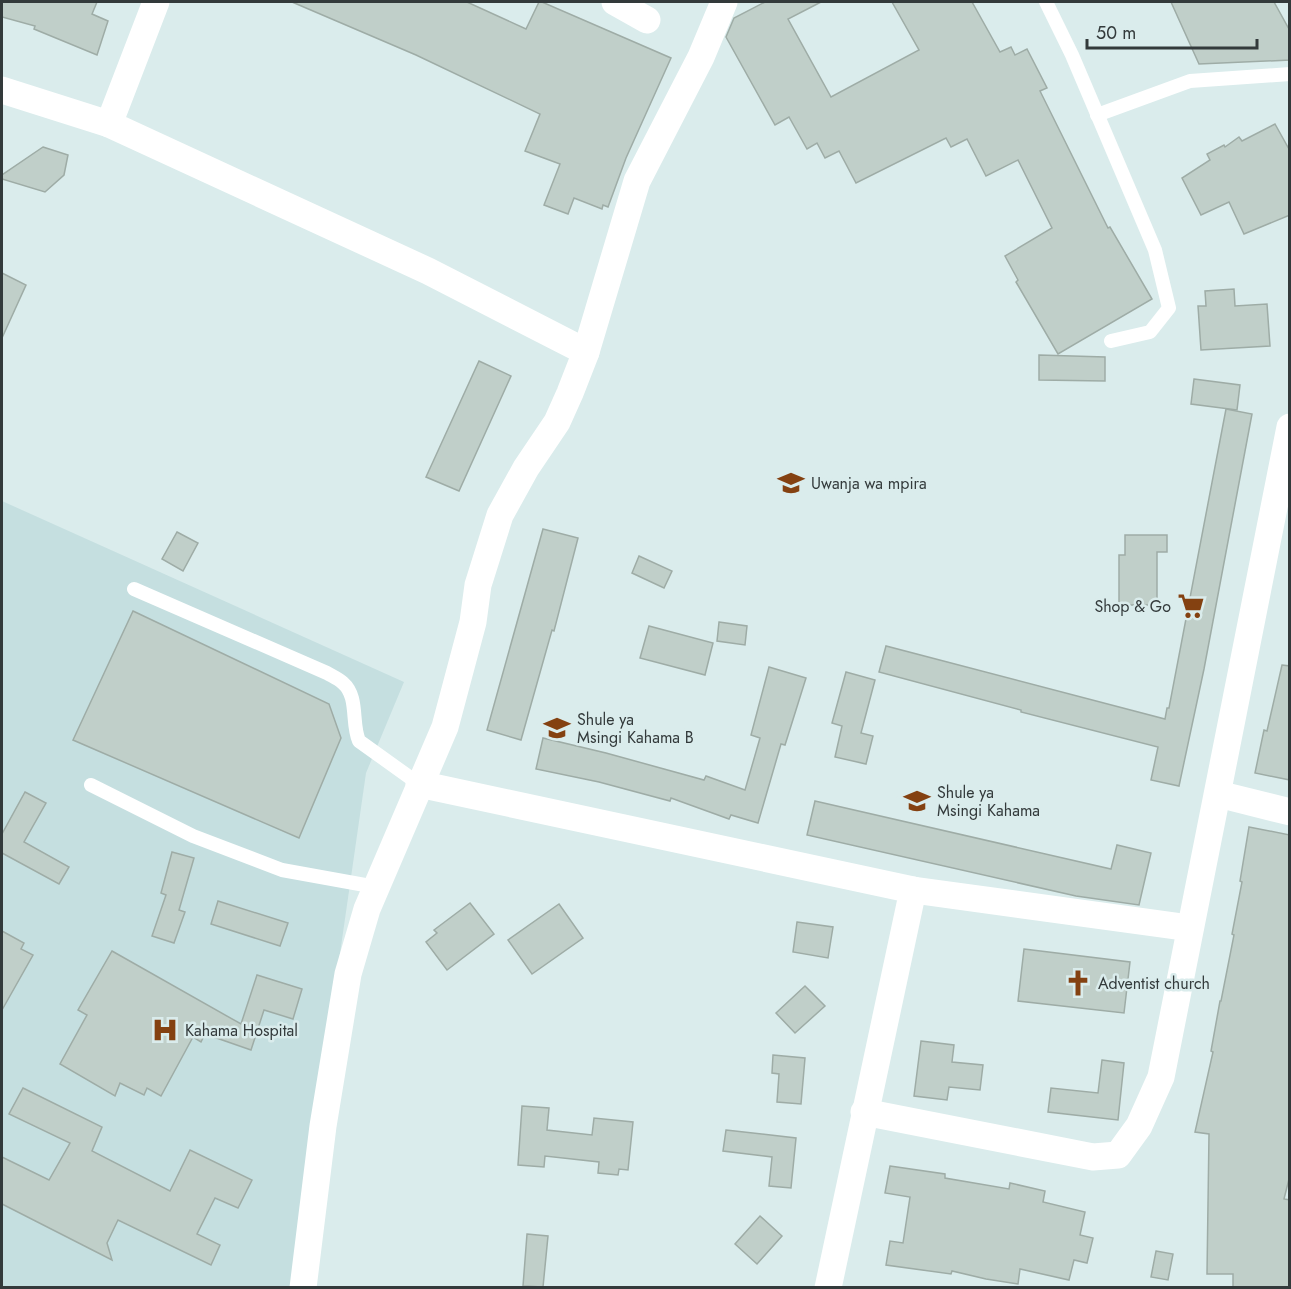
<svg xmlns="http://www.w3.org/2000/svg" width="1291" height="1289" viewBox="0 0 1291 1289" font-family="Jost,sans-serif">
<rect width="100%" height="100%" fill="#daecec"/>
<path fill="#c5dfe0" d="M2,501l402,181 -38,91 -74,514 -290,1z"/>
<g fill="#c0cfc9" stroke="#9eaca6" stroke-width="1.5">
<path d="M2,2h95l-5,12 16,7 -11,34 -63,-26 1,-3 -33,-9z"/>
<path d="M292,2h175l59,27 13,-27h3l129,56 -45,100 -18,49 -5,-2 -1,4 -28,-11 -6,16 -24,-9 16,-41 -35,-13 15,-37 -124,-59z"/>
<path d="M765,2h56l-33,17 43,78 88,-47 -27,-48h80l28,50 11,-5 4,8 12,-6 20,39 -7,3 68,137 2,-1 42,72 -94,55 -42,-72 2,-2 -13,-24 47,-28 -34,-68 -32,16 -19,-37 -16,8 -5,-9 -90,45 -17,-32 -14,7 -8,-15 -10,6 -18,-32 -14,8 -49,-88 8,-19z"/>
<path d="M1171,2h103l16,29v29l-91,4z"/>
<path d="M1275,124l15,27v64l-46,19 -15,-32 -28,13 -19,-37 28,-18 -3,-6 17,-9 1,2 14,-10 3,4z"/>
<path d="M43,147l25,8 -4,20 -19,17 -43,-13v-4z"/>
<path d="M2,273l24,12 -24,53z"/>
<path d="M1234,289l1,17 32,-2 3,42 -69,4 -3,-44h8l-1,-15z"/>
<path d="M1039,355l66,2v24l-66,-1z"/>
<path d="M479,361l32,15 -52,115 -33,-14z"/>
<path d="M1194,379l46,6 -3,25 -46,-6z"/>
<path d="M1226,409l26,5 -48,255 -25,117 -28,-6 7,-33 -137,-35v-2l-142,-38 7,-26 279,73 2,-11h2z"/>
<path d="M543,529l35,9 -24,93 -2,-1 -31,110 -34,-10z"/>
<path d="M177,532l21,11 -15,28 -21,-12z"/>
<path d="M1125,535h42v17h-10v53h-38v-50h6z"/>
<path d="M639,556l33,15 -8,17 -32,-15z"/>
<path d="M133,611l196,93 12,34 -42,100 -226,-98z"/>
<path d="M719,622l28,4 -2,19 -28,-4z"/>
<path d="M649,626l64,17 -8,32 -65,-17z"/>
<path d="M1282,665l8,1v114l-35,-7 9,-43 3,1z"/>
<path d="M769,667l37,11 -21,67 -4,-1 -23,79 -27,-8 -2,4 -58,-21 -1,3 -71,-19 -63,-13 7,-31 63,15 98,27 2,-4 39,14 15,-52 -9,-3z"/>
<path d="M846,672l29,8 -14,53 12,3 -7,28 -31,-7 7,-31 -10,-3z"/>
<path d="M25,792l21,11 -22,39 45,25 -10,17 -57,-31v-19z"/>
<path d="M815,801l296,68 6,-24 34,8 -12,52 -63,-9 -269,-61z"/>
<path d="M1249,827l41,8v340l-6,24 6,1v87h-57v-13h-26l2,-140 -14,-2 18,-80 -2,-1 9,-50h1l13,-66 -2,-1 10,-52 -2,-1z"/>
<path d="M172,852l22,6 -15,52 6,2 -11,31 -22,-7 14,-41 -5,-2z"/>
<path d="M218,901l70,22 -8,23 -69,-22z"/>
<path d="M470,903l24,31 -47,36 -21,-28 11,-9 -3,-3z"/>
<path d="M559,904l24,34 -51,36 -24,-34z"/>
<path d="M797,922l36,5 -5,31 -35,-6z"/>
<path d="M2,931l22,12 -3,6 12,6 -31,55z"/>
<path d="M1024,949l106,13 -6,51 -106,-12z"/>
<path d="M112,951l129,73 16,-49 45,14 -9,30 -29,-9 -13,40 -46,-16 -4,8 -8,-5 -32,59 -14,-8 -3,7 -24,-12 -5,13 -55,-32 27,-49 -9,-5z"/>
<path d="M805,986l20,20 -30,27 -19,-20z"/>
<path d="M921,1041l33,4 -2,17 31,3 -3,25 -31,-3 -2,13 -33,-4z"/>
<path d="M773,1055l32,3 -4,46 -24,-2 2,-28 -7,-1z"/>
<path d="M1102,1060l22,3 -6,57 -70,-8 3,-24 47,5z"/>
<path d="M23,1088l79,39 -10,24 78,40 20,-41 62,30 -14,28 -23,-10 -18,36 23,11 -9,20 -93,-45 -11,23 5,17 -110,-56v-47l47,23 21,-37 -61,-29z"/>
<path d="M522,1106l27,2 -2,22 45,5 2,-17 39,4 -5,48 -9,-1 -1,6 -20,-2 1,-11 -54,-6 -1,11 -26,-2z"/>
<path d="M726,1130l70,8 -5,50 -22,-2 3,-29 -49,-6z"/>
<path d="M890,1166l55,8v4l64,11 1,-6 35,8 -2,11 42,10 -5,23 13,3 -6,25 -13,-3 -5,20 -49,-11 -2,15 -32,-5 -34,-8 -1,3 -65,-9 4,-24 13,2 7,-46 -25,-4z"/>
<path d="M760,1216l22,20 -25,28 -22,-20z"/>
<path d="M527,1234l21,2 -5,51 -20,-1z"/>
<path d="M1156,1251l17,3 -5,26 -17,-3z"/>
</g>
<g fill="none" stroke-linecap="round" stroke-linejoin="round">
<g stroke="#fff" stroke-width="14">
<path d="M1046,2l26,53 83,195 14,58 -19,24 -39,9"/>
<path d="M1097,115l93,-34 100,-7"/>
<path d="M134,589l193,84c5,3 12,6 16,10 16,14 8,40 16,58l60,43"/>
<path d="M91,785l102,51 89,34 94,17"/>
</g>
<g stroke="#fff" stroke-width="27">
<path d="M156,2l-47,122 319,147 158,81"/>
<path d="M615,2l32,18"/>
<path d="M2,90l107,34"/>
<path d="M419,784l494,106 277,38"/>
<path d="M1218,794l72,18"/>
<path d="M864,1112l229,45 25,-2 21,-29 22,-49 129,-650"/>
<path d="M303,1288l20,-162 25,-152 19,-65 78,-182 28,-105 5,-37 22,-70 26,-47 31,-46 13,-29 16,-41 51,-171 64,-124 23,-55"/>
<path d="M828,1288l85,-398"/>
</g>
</g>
<defs>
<g id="school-bare" transform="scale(2.07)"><path d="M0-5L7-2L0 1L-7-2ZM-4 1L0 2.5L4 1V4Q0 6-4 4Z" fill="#844111" stroke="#daecec" stroke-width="2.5" paint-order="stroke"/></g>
<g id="supermarket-bare" transform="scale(2.07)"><path d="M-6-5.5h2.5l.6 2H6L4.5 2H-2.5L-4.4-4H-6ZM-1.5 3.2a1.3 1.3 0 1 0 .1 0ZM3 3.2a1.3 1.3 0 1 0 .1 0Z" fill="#844111" stroke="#daecec" stroke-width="2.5" paint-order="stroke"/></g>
<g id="church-bare" transform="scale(2.07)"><path d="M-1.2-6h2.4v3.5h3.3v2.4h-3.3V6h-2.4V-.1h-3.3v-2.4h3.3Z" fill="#844111" stroke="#daecec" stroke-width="2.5" paint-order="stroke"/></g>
<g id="hospital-bare" transform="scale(2.07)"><path d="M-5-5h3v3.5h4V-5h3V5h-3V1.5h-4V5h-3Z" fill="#844111" stroke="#daecec" stroke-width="2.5" paint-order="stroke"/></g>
</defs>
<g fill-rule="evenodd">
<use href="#school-bare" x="791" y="483"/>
<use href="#supermarket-bare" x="1191" y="606"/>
<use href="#school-bare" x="557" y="728"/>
<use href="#school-bare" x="917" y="801"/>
<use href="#church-bare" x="1078" y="983"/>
<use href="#hospital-bare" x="165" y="1030"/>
</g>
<g text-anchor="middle" stroke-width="5" stroke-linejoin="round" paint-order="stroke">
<g font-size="16" fill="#333a3b" stroke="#daecec" text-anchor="start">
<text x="811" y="489">Uwanja wa mpira</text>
<text x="1171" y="612" text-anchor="end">Shop &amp; Go</text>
<text x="577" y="725">Shule ya<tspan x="577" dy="18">Msingi Kahama B</tspan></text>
<text x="937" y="798">Shule ya<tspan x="937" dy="18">Msingi Kahama</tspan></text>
<text x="1098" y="989">Adventist church</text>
<text x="185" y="1036">Kahama Hospital</text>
</g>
</g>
<rect width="1291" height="1289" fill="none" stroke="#333a3b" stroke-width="6"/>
<path d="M1087 39v9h170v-9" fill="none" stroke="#333a3b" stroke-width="3"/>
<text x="1096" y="39" font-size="18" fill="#333a3b" stroke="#daecec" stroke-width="4.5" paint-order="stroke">50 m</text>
</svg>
